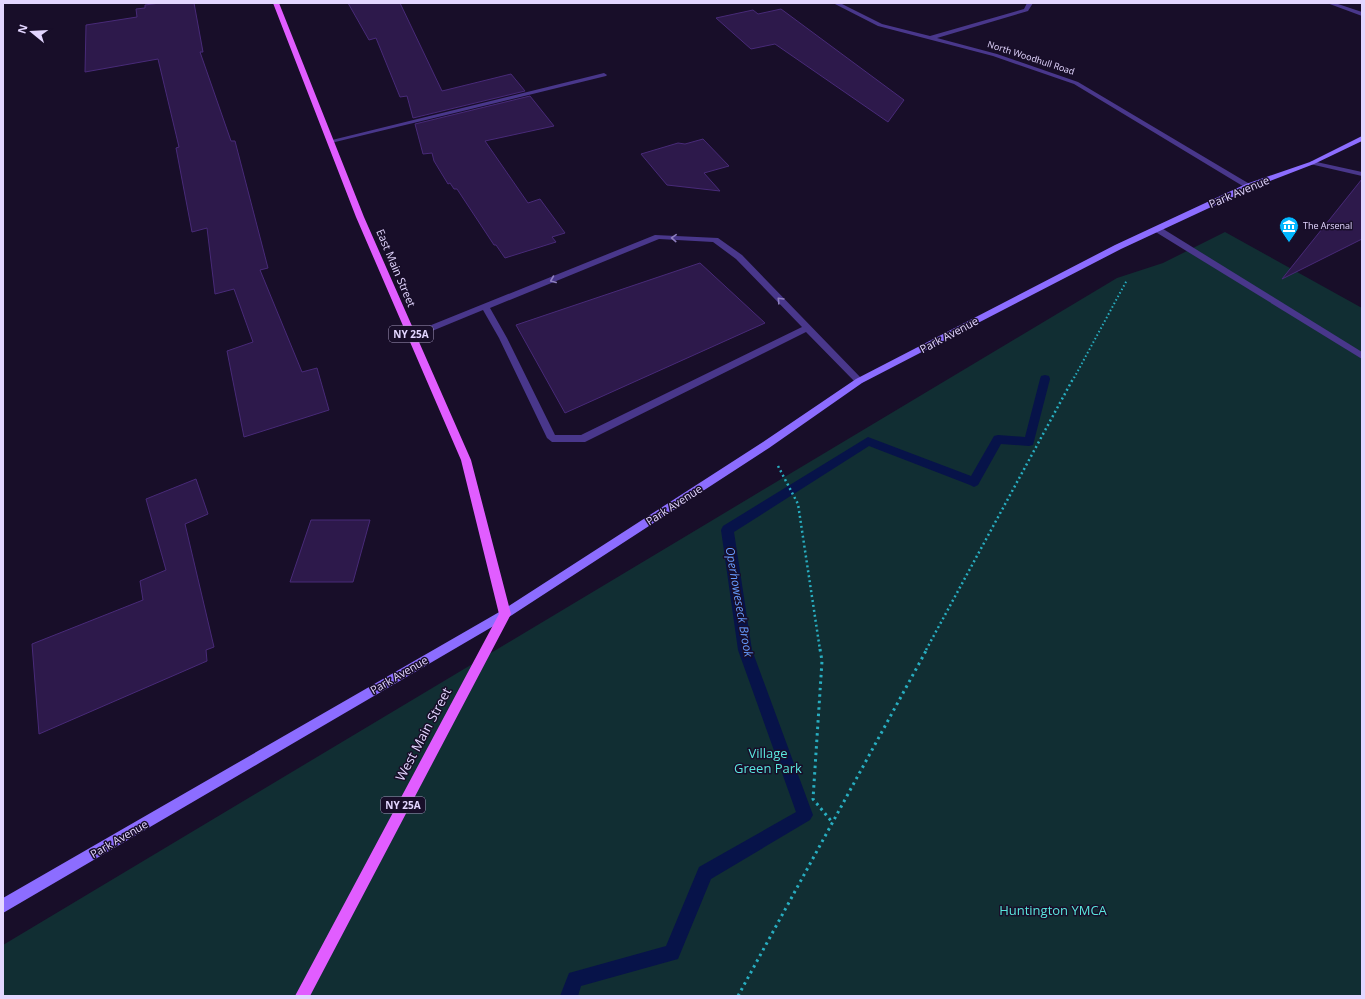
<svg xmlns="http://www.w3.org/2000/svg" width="1365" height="999" viewBox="0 0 1365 999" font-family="'Open Sans',sans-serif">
<rect width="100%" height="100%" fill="#180e29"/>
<path fill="#112e33" d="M1225,232l137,76v688h-1359v-51l1114,-667 46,-15z"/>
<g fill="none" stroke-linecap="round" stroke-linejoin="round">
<path fill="#071349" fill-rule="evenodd" d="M1045,375l4,1 1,3 -17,66 -4,1 -28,-2 -23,41 -4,2 -4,-2 -101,-39 -135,86 18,118 61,165 -3,5 -99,59 -33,80 -97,27 -3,10h-18l9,-23 97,-27 33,-79 97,-55 -58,-162 -17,-120 2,-4 145,-89 103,39 23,-40 4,-1 27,2 15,-58 1,-3z"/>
</g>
<g fill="#2d194b" stroke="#482a78">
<path d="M160,3h34l9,49h-3l31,89h4l33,127 -8,2 42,102 15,-4 12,42 -85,27 -17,-86 26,-9 -19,-53 -19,5 -8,-66 -15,4 -16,-84 3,-1 -21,-88 -73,13 1,-47 51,-8 -1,-8 9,-1v-3z"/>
<path d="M348,3h52l42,88 69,-17 14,17 -112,27 -6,-22 -7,1 -24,-59 -7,2z"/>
<path d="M781,9l123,91 -16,22 -113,-78 -24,5 -35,-31 37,-8 5,4z"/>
<path d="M530,96l24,30 -69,15 43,62 12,-4 25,34 -13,4 4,5 -51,16 -9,-13h-2l-37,-56h-3l-4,-6 -2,1 -14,-23 -2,-8 -9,1 -8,-30z"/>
<path d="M703,139l26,27 -25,7 16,18 -53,-6 -26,-31 37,-11 7,1z"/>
<path d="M1362,179v60l-80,40z"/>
<path d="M700,263l65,60 -200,90 -49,-88z"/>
<path d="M196,479l12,35 -23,10 29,123 -8,3 1,11 -168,73 -7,-90 111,-44 -3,-19 26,-11 -20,-71z"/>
<path d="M311,520h59l-17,62h-63z"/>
</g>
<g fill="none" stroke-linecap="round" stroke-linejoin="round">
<path stroke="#28aec1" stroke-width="2" stroke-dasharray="1.5 2.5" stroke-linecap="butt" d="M1074,378l53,-98"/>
<g stroke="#28aec1" stroke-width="2.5" stroke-dasharray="2 3" stroke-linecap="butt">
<path d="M778,466l20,38 22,146"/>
<path d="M926,650l148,-273"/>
</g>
<g stroke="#28aec1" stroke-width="3" stroke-dasharray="2.5 4" stroke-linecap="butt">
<path d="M820,649l2,12 -9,138 19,23"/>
<path d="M738,996l189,-347"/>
</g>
<g fill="#49378b" fill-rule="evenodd">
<path d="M1327,3h8l27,9v4z"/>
<path d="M604,73l3,2 -1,1 -275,67 -3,-2z"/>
<path d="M1154,227h6l202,125v7l-208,-128z"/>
<path d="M655,235l63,3 24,17 120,124 1,2 -1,2h-6l-50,-51 -221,110h-33l-5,-4 -48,-100 -16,-28 -68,28h-6l-1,-2 1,-2zM659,239l54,3 23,17 66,68 -221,108h-26l-48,-97 -17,-30z"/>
</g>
<g fill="#49378b" fill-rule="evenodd">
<path d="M833,3h7l42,21 48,12 94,-27 3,-6h6l-5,8 -91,27 60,16 81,28 175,104 -1,2h-6l-172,-104 -81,-28 -115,-30z"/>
<path d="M1312,161l50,11v4l-52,-12v-2z"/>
</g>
<path fill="#8c6dff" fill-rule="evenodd" d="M1362,136v5l-48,23 -62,24 -131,61 -259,134 -93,65 -260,169 -506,296v-15l498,-287 262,-169 93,-63 259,-134 131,-61 64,-22z"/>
<path fill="#e15dff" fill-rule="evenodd" d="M273,3h6l85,214 107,243 40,154 -201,382h-15l204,-382 -38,-154 -105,-243z"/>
</g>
<defs><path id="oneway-chevron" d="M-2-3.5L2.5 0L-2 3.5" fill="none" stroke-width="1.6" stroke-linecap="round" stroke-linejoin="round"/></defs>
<g stroke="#8e7fbf">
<use href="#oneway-chevron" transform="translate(674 238) rotate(-177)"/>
<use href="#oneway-chevron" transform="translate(553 280) rotate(158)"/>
<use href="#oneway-chevron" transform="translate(780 300) rotate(-134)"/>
</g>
<defs>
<g id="museum-pin" transform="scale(1)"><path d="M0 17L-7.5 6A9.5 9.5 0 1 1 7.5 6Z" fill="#02b7ff" stroke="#180e29"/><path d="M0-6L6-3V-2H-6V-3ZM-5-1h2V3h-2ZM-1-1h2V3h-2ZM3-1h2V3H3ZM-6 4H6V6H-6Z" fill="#fff"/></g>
</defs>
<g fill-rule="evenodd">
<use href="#museum-pin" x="1289" y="226"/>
</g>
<g text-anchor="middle" stroke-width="3" stroke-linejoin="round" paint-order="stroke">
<g font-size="9" fill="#e3d6ff" stroke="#180e29">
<text transform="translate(1031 58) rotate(18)" y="3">North Woodhull Road</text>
</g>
<g font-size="9" fill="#e3d6ff" stroke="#180e29" text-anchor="start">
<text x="1303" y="229">The Arsenal</text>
</g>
<g fill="#180e29" stroke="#a69abf" stroke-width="1">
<rect x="389" y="326" width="44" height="16" rx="3"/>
<rect x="381" y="797" width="44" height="16" rx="3"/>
</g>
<g font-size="10" font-weight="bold" fill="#e3d6ff">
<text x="411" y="338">NY 25A</text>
<text x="403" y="809">NY 25A</text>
</g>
<g font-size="11" fill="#e3d6ff" stroke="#180e29">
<text transform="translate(1239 192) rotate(-23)" y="4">Park Avenue</text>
<text transform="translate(396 268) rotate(67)" y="4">East Main Street</text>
<text transform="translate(949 335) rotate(-28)" y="4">Park Avenue</text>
<text transform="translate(674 505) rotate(-33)" y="4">Park Avenue</text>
<text transform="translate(399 675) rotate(-30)" y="4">Park Avenue</text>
<text transform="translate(119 839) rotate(-30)" y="4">Park Avenue</text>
</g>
<g font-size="12" font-style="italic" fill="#649bff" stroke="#180e29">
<text transform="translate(739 602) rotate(80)" y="4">Operhoweseck Brook</text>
</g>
<g font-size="13" fill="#e3d6ff" stroke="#180e29">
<text transform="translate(423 734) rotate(-62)" y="5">West Main Street</text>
</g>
<g font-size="13" fill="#5ae7de" stroke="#180e29">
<text x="768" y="758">Village<tspan x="768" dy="15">Green Park</tspan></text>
<text x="1053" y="915">Huntington YMCA</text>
</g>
</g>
<rect width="1365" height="999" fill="none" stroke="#e3d6ff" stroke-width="8"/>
<g transform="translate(32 32) rotate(288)" stroke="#180e29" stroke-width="3" paint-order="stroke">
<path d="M0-3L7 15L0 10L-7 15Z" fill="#e3d6ff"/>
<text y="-6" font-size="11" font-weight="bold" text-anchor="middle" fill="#e3d6ff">N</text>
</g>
</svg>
